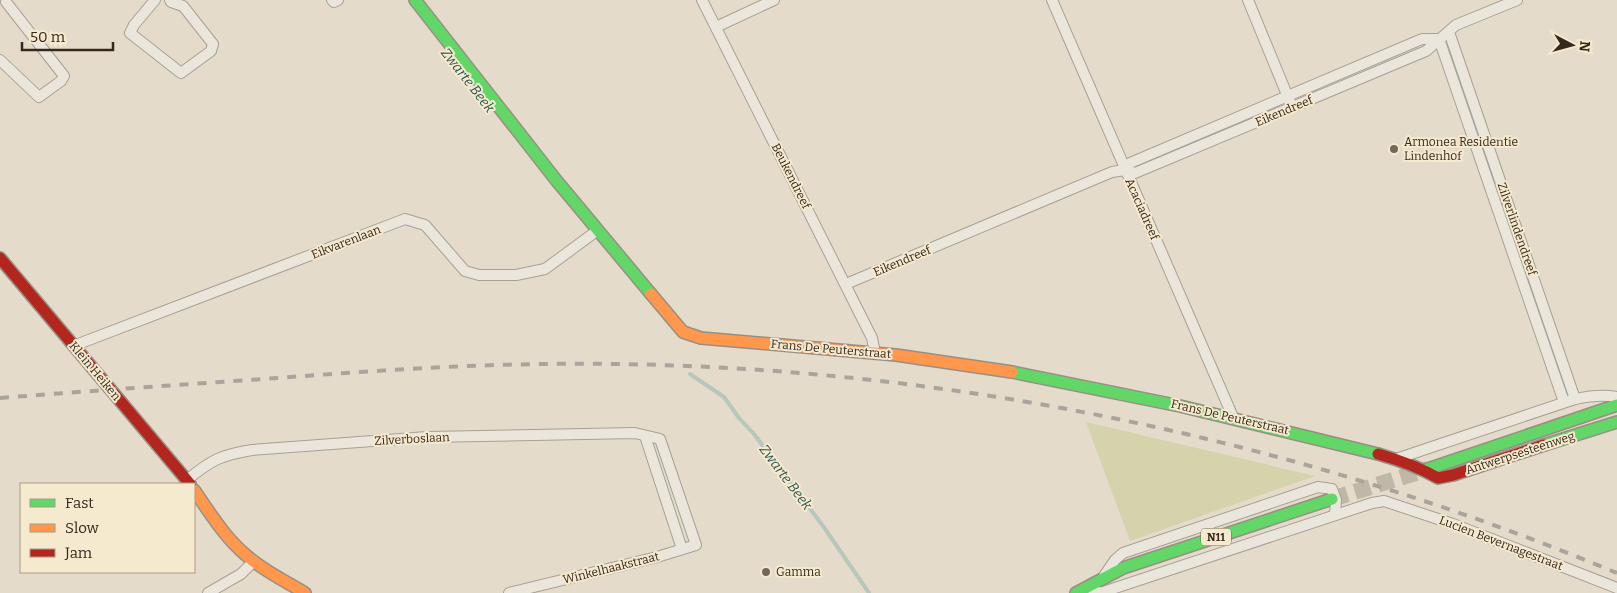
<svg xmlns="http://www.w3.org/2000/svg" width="1617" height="593" viewBox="0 0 1617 593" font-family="Bitter,serif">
<rect width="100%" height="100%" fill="#e4dbca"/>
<path fill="#d4d3ac" d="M1086,422l229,54 -185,65z"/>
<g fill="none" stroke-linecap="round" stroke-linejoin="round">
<path stroke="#b6c8bc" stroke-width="4" d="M690,374l34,23 15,21 15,16 69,92 46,67"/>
<path stroke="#c1b7a7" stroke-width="16" stroke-dasharray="16 8" stroke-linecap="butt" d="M1332,499l96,-30"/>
<g stroke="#a8a094" stroke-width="12">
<g id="street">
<path d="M155,0l-21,25 -4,8 51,40 30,-22 2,-7 -30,-38 -12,-4 -1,-2"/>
<path d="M332,0l2,2 4,-2"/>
<path d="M702,0l170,338 3,15"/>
<path d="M1052,0l181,417"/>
<path d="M1248,0l42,102"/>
<path d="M716,27l58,-27"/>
<path d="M1449,32l126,367"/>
<path d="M1439,39l125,363"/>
<path d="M0,60l39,37 22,-16 3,-5 -58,-74"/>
<path d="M1125,170l5,-7 292,-124h17"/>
<path d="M846,284l266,-112 13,-2 10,3 291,-122 30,-26 61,-25"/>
<path d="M73,346l332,-127 20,6 40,46 14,4h37l29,-6 53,-39"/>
<path d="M645,436l37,113"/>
<path d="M1396,459l179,-60c14,-3 28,-5 42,-2"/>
<path d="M187,480c24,-20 34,-25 65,-30l175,-13 208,-4 25,6 36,106 -39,12 -148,36"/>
<path d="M1104,576l11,-16 8,-7 195,-66 14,2 4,11 -1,15"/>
<path d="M208,593l33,-19 13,-13"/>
<path d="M1082,593l21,-1 269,-89 12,-2 69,23 164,64"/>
</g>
</g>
<g stroke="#988f84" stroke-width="14">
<g id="fast">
<path d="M415,0l141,180 95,114"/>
<path d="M1012,372l168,34 198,48"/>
<path d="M1544,445l73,-23"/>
<path d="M1428,469l189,-64"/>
<path d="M1076,593l47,-25 209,-69"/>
</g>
</g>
<g stroke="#988f84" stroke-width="14">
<g id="slow">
<path d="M651,294l32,38 18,6 195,17 116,17"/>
<path d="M194,490c16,23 31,48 53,66 17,15 38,25 58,37"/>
</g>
</g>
<g stroke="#988f84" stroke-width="14">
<g id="jam">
<path d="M0,258l190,226"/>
<path d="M1378,454c21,6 41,13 60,24l15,-3 91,-30"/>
</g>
</g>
<use href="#street" stroke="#ebe6dc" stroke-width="10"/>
<use href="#fast" stroke="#63d668" stroke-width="11"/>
<use href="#slow" stroke="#ff974d" stroke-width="11"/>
<use href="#jam" stroke="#b3261e" stroke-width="11"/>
<path stroke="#aaa59c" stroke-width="4" stroke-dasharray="9 9" stroke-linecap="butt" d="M0,398c88,-7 176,-13 264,-19 93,-7 187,-14 281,-15 366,-5 734,68 1072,209"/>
</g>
<g fill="#736759" stroke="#f5e9ce" stroke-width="2">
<circle cx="1394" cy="149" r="5"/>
<circle cx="766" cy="572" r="5"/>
</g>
<g text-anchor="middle" stroke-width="4" stroke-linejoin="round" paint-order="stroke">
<rect fill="#f5e9ce" stroke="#6f6251" stroke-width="1" x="1201" y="528.5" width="30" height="17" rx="4"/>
<g font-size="11" font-weight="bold" fill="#36281c">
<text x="1216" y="541">N11</text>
</g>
<g font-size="12" fill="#36281c" stroke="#f5e9ce">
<text transform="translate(1284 111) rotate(-23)" y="4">Eikendreef</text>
<text transform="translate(791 176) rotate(63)" y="4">Beukendreef</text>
<text transform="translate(1142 209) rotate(66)" y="4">Acaciadreef</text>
<text transform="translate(1517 229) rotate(71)" y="4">Zilverlindendreef</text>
<text transform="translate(346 242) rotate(-21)" y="4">Eikvarenlaan</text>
<text transform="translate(902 261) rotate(-23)" y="4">Eikendreef</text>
<text transform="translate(831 349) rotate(5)" y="4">Frans De Peuterstraat</text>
<text transform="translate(95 371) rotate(50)" y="4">Klein Heiken</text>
<text transform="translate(1230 417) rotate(13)" y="4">Frans De Peuterstraat</text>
<text transform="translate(412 439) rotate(-3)" y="4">Zilverboslaan</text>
<text transform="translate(1520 453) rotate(-18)" y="4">Antwerpsesteenweg</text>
<text transform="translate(1501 543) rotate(21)" y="4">Lucien Bevernagestraat</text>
<text transform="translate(611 568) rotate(-14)" y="4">Winkelhaakstraat</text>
</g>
<g font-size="12" fill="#36281c" stroke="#f5e9ce" text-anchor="start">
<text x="1404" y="146">Armonea Residentie<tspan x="1404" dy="14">Lindenhof</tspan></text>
<text x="776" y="576">Gamma</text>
</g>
<g font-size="14" font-style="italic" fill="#2b5652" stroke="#f5e9ce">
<text transform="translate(468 80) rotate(52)" y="5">Zwarte Beek</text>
<text transform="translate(786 477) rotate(53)" y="5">Zwarte Beek</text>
</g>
</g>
<rect x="20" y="483" width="175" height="90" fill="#f5e9ce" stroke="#a99c87"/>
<rect x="30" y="499" width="25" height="8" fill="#63d668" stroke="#a99c87"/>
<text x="65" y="508" font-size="15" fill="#36281c">Fast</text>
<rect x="30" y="524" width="25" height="8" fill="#ff974d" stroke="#a99c87"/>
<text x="65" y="533" font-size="15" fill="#36281c">Slow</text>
<rect x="30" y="549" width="25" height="8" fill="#b3261e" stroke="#a99c87"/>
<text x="65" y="558" font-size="15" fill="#36281c">Jam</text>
<g transform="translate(1572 45) rotate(96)" stroke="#f5e9ce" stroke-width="4" paint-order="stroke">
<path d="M0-4L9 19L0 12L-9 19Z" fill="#36281c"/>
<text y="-8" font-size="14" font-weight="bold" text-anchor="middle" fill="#36281c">N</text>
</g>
<path d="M22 42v8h91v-8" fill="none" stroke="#36281c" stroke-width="2.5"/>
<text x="30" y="42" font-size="15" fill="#36281c" stroke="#f5e9ce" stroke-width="4" paint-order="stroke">50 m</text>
</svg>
